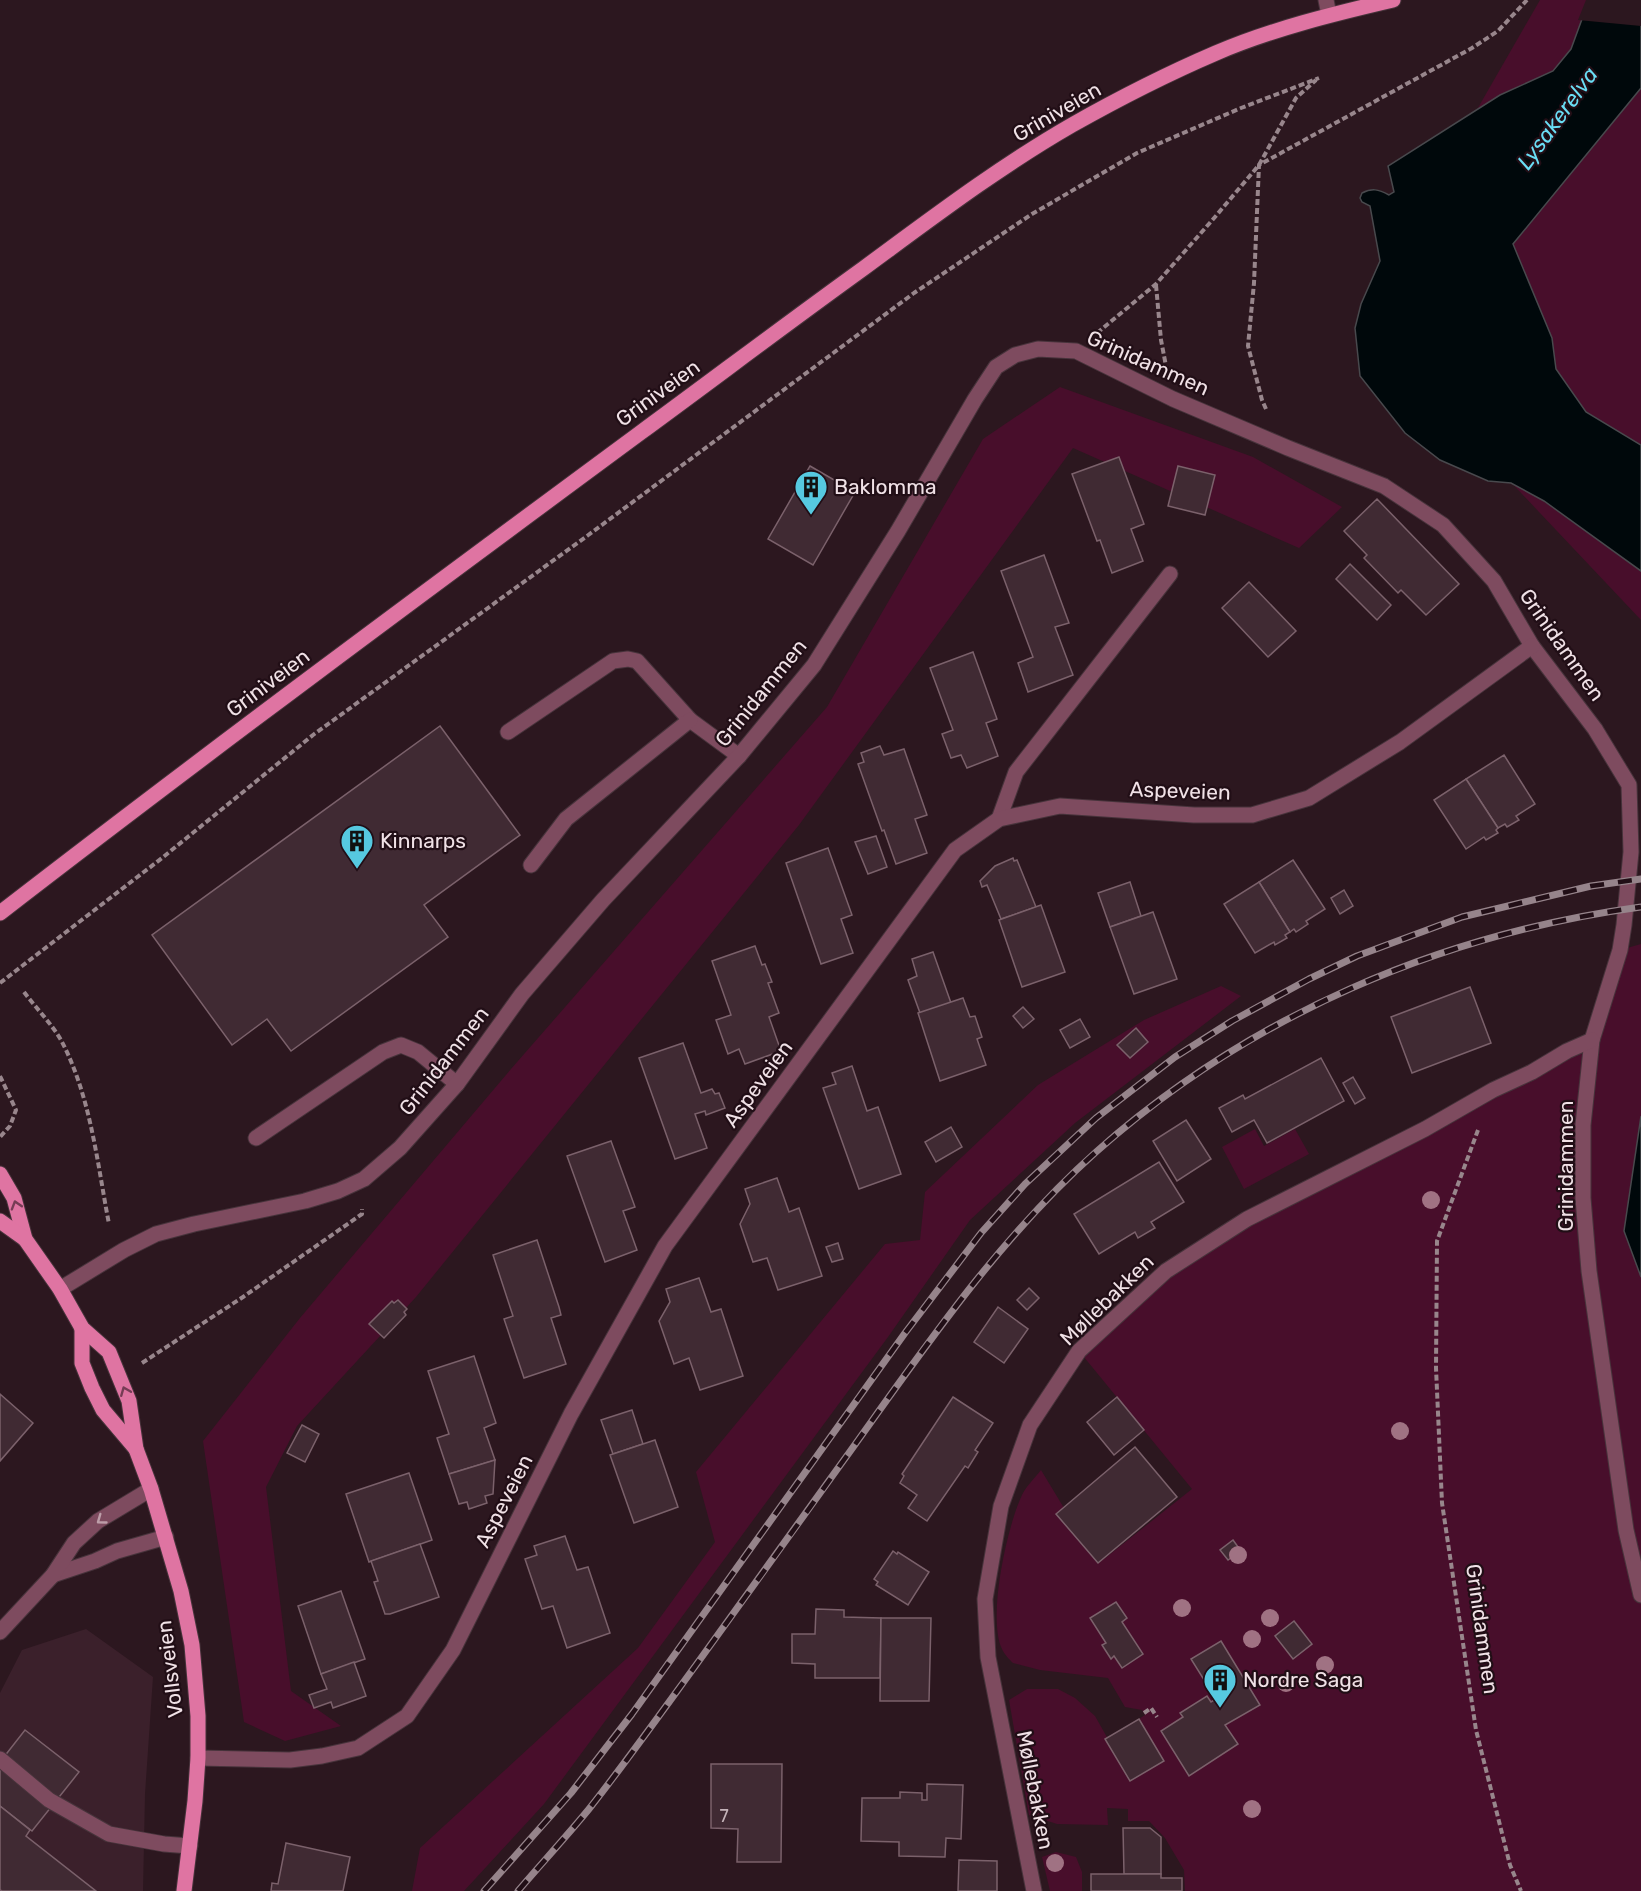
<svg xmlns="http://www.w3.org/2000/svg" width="1641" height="1891" viewBox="0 0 1641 1891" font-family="Rubik,sans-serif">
<rect width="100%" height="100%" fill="#2c171f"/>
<path fill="#3b202b" d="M86,1629l67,48 -8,117 -2,97h-143v-198l22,-43z"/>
<g fill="#480e2b">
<path d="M1540,0h101v620l-220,-233v-180z"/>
<path d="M1060,387l193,70 89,50 -43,41 -226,-100 -274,377 -383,472 -119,129 -31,61 25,204 50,35 -56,15 -41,-19 -41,-281 97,-123 211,-249 316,-362 156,-268z"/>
<path d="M1641,944v178l-17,109 17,46v614h-456l-1,-21 -19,-32 -16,-17h-21v-12l-21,-1 1,17 -51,-1 -28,-9 -20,-115 18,-11h31l17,9 20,18 13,23 37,-24 -3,-5 -17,-3 -17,-29 -68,-8 -27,-7c-4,-4 -9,-9 -11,-14 -15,-32 5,-122 20,-154 4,-9 13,-17 19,-25l23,38 40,51 88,-70 -113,-138 87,-80 426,-231 28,-90z"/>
<path d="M1221,986l20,10 -166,127 -105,97 -82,117 -344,467 -80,87h-52l8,-43 218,-200 77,-106 -19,-70 189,-228 35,-4 5,-48 113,-107 106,-65z"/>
<path d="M1255,1129l9,17 31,-17 14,25 -65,35 -22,-42z"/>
<path d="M1056,1852l20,5 6,15v19h-32l-8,-34z"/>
</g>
<g fill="#00080b" stroke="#48494d" stroke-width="1.5">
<path d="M1589,0h52v88l-128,156 39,94 4,31 30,43 55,33v126l-97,-70 -33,-18 -23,-2 -48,-21 -35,-27 -45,-57 -5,-48 6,-24 19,-43 -10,-55 -8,-4 -2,-4 2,-5c10,-5 16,-4 27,2l5,-3 -6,-26 112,-71 53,-24 18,-22z"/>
<path d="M1641,1116v161l-17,-46z"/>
</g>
<path fill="#2c171f" d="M1586,0h55v26l-63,-6z"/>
<g fill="#402a33" stroke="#7b616b" stroke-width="1.5">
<path d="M1119,457l25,67 -13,5 12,32 -31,12 -12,-33 -3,1 -25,-67z"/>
<path d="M810,466l45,26 -42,73 -45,-26z"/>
<path d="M1178,466l37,9 -10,40 -37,-9z"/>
<path d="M1377,499l82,85 -33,31 -25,-25 -3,3 -34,-35 3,-3 -23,-24z"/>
<path d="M1044,555l25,68 -14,4 18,48 -45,17 -10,-29 15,-6 -32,-86z"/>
<path d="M1350,564l41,41 -14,15 -41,-41z"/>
<path d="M1249,582l47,49 -28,26 -46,-49z"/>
<path d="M973,652l24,67 -11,4 12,33 -31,12 -6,-13 -10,3 -9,-24 11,-4 -23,-62z"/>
<path d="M440,726l80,109 -96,70 24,32 -157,114 -24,-32 -35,26 -80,-110z"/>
<path d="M880,746l4,9 20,-6 23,66 -12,4 12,34 -31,11 -12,-34 -2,1 -24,-67 6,-2 -3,-9z"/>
<path d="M1504,755l31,49 -19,12 3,4 -12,7 -2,-3 -7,4 -32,-49z"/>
<path d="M1466,779l32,49 -2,2 2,3 -12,7 -2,-3 -18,12 -32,-49z"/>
<path d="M876,836l11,31 -19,7 -13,-32z"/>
<path d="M828,848l24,67 -11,4 12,34 -32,11 -35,-101z"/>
<path d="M1013,858l1,3 3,-1 19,47 -35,12 -14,-34 -5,2 -2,-6 15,-15z"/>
<path d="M1293,860l32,49 -19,12 2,3 -12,8 -2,-3 -4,3 -31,-50z"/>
<path d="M1130,882l11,34 -31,11 -12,-34z"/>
<path d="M1259,882l31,50 -5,3 2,3 -12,7 -1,-3 -19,11 -31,-49z"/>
<path d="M1344,890l9,16 -13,8 -9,-16z"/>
<path d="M1041,905l24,67 -43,15 -23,-67z"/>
<path d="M1153,912l24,67 -43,15 -24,-67z"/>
<path d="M755,946l7,19 3,-1 7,18 -4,1 11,30 -10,4 12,34 -36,13 -6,-15 -11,5 -12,-34 15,-5 -19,-54z"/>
<path d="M933,952l18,51 -31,10 -12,-33 9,-4 -5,-17z"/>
<path d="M1470,987l21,56 -79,30 -21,-56z"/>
<path d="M963,998l7,19 5,-1 7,21 -5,2 9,26 -46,16 -22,-68z"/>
<path d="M1023,1007l11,12 -11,9 -10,-12z"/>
<path d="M1080,1019l10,18 -20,11 -10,-18z"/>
<path d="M1136,1028l12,14 -18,16 -13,-13z"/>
<path d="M683,1043l18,50 11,-4 3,5 4,-1 6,15 -19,7 -1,-4 -10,3 12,34 -32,11 -36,-101z"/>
<path d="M1321,1058l23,43 -77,42 -13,-23 -22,12 -13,-24 24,-13 2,4z"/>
<path d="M852,1066l15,45 11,-4 23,67 -42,15 -36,-101 13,-4 -4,-11z"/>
<path d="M1353,1077l12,21 -10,6 -12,-21z"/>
<path d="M1186,1120l25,39 -34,22 -24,-40z"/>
<path d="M951,1127l11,20 -26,15 -11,-20z"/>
<path d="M611,1141l24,66 -12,4 14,39 -32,12 -38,-106z"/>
<path d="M1159,1162l25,40 -33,20 4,6 -17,10 -3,-6 -36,22 -25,-40z"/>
<path d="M777,1178l12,34 10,-4 23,68 -44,14 -11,-32 -14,4 -13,-38 10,-20 -5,-15z"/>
<path d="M537,1240l22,67 2,8 -10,3 15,46 -42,14 -20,-59 9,-3 -20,-61z"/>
<path d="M838,1243l5,16 -11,3 -6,-15z"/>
<path d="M699,1278l12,34 10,-3 22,67 -43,14 -11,-32 -15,6 -15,-43 11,-19 -4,-13z"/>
<path d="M1029,1288l10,10 -12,12 -10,-10z"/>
<path d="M398,1300l9,9 -3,3 2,3 -22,23 -15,-14 23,-23 2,2z"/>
<path d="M998,1307l30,22 -24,34 -30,-21z"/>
<path d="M474,1356l22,67 -12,5 11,32 -46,14 -12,-36 12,-4 -21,-63z"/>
<path d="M0,1394l33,29 -33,38z"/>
<path d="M953,1397l40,26 -18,27 3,2 -10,16 -3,-2 -38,55 -19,-13 9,-13 -17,-12 4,-7 -2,-2z"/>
<path d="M1117,1397l27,33 -30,25 -27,-33z"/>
<path d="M632,1410l11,34 -30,10 -12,-34z"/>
<path d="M302,1425l17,9 -14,28 -18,-9z"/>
<path d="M655,1440l23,67 -44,16 -24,-68z"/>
<path d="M1135,1447l42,50 -79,66 -42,-49z"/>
<path d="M495,1460l-2,34 -8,2 2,7 -18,6 -2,-7 -8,2 -10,-30z"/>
<path d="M409,1473l23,67 -63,22 -23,-68z"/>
<path d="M565,1536l12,34 11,-3 22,66 -43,15 -14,-42 -11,3 -17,-50 12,-4 -3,-9z"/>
<path d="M1233,1540l8,11 -13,9 -8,-10z"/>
<path d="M420,1544l19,53 -49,17h-5l-11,-32 4,-1 -7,-20z"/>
<path d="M893,1551l4,3 1,-2 31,20 -21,33 -32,-20 2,-3 -4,-3z"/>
<path d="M341,1591l24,68 -44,15 -23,-68z"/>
<path d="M1116,1602l11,16 -5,4 21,32 -21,14 -8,-12 -3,3 -9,-14 4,-2 -16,-25z"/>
<path d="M816,1609l28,1v7l37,1 -1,60h-65v-14l-23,-1v-29h23z"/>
<path d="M881,1618h50l-2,83h-49z"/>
<path d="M1294,1621l18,23 -19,15 -18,-23z"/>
<path d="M1221,1641l39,64 -35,20 13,19 -49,32 -28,-45 22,-14 -3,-4 27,-17 4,6 5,-3 -25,-40z"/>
<path d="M354,1662l12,34 -33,12 -2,-6 -17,6 -5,-13 18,-6 -6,-15z"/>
<path d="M1139,1719l25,42 -34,20 -25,-42z"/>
<path d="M25,1730l54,42 -47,59 -32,-25v-44z"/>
<path d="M711,1764h71l-1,98h-44l1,-33 -27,-1z"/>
<path d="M927,1784l36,1 -2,54 -15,-1 -1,19 -46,-1v-14l-38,-1 1,-43h38v-6l22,1v7h5z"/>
<path d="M0,1806l30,24 -4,6 70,55h-94l-2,-1z"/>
<path d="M1123,1828h27l11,9v37h-37z"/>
<path d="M286,1843l64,14 -7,34h-72l1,-8 6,1z"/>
<path d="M959,1860l38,1v30h-39z"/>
<path d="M1091,1874h70v4h21v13h-91z"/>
</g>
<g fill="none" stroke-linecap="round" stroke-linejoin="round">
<g stroke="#47333b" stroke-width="17">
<g id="minor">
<path d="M1326,0l3,15"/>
<path d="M508,732l105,-71 15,-2 9,2 53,59 49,36"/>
<path d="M999,819l17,-47 154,-198"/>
<path d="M531,865l35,-46 124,-99"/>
<path d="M256,1138l127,-86 18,-7 17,7 39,32"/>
<path d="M60,1289l64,-39 32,-16 38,-10 111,-23 33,-10 26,-12 36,-31 57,-64 65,-90 81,-94 136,-144 75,-91 84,-134 77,-132 21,-32 19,-12 23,-6 38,2 97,48 115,49 96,38 59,39 51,56 38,65 63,83 34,56 2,67 -7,73 -4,25 -28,90 -9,85v73l6,73 37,259 15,65"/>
<path d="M53,1575l42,-14 22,-10 49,-14"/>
<path d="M0,1632l53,-57 21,-32 24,-22 53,-32"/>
<path d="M198,1758l92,2 32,-4 36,-8 49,-32 46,-66 118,-236 94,-168 290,-396 44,-31 61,-13 134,9h58l57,-17 91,-56 132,-96"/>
<path d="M0,1759l49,41 60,34 55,10 26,2"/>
<path d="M1034,1891l-46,-234 -3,-58 16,-93 29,-81 49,-74 87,-80 81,-52 178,-90 68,-39 39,-18 35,-21 25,-11"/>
</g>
</g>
<g stroke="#47333b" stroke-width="17">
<g id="major">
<path d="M0,913c211,-163 426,-322 640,-480 75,-55 149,-111 224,-165 68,-50 135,-101 208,-143 46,-26 95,-51 144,-72 56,-24 117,-39 177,-53"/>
<path d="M0,1174l14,24 11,41 35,50 22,39 27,24 20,49 7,48 15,40 30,102 11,54 6,71v42l-3,43 -11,90"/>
<path d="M0,1221l25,18"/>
<path d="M82,1328v35l10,25 11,22 33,39"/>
</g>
</g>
<g stroke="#98868c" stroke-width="4" stroke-dasharray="6 3" stroke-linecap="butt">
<path d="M1156,285l5,55 5,26"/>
<path d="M1097,333l59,-49 59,-67 44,-52 37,-67 20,-18"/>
<path d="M1266,409l-4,-9 -14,-54 6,-63 5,-118 213,-117 26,-17 29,-31"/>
<path d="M0,983l162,-125 151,-123 274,-199 327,-243 118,-79 105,-61 104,-45 78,-30"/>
<path d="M24,992c12,16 27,31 37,48 30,57 36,122 48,184"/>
<path d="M0,1076l16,34 -6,16 -10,11"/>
<path d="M1478,1130l-41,111 -1,127 6,135 34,227 34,135 11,26"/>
<path d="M142,1363l101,-66 119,-83v-5"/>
<path d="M1144,1713l7,-5 6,9"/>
</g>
<use href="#minor" stroke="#7e4b5f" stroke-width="15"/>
<use href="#major" stroke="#df74a2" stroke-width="15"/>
<g stroke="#96848b" stroke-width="7">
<g id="rail">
<path d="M484,1891l87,-98 61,-79 273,-381 76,-100 44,-49 71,-66 79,-61 57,-36 77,-42 48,-23 105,-39 129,-31 50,-7"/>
<path d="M518,1891c23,-27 48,-54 71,-82 37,-47 72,-96 107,-144 50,-69 100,-138 150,-208 77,-107 151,-217 250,-305 153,-136 344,-218 545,-245"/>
</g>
</g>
<use href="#rail" stroke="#210e16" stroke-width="4.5" stroke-dasharray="14" stroke-linecap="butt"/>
</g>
<g fill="#a07283">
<circle cx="1431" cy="1200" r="9"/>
<circle cx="1400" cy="1431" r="9"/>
<circle cx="1238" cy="1555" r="9"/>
<circle cx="1182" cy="1608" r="9"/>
<circle cx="1270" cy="1618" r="9"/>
<circle cx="1252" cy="1639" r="9"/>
<circle cx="1325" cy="1665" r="9"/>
<circle cx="1286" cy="1683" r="9"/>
<circle cx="1252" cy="1809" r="9"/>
<circle cx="1055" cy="1863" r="9"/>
</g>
<defs><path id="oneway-chevron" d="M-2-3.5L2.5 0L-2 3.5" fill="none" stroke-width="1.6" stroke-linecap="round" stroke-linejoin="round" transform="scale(1.5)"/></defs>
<g stroke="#763c55">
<use href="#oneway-chevron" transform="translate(16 1205) rotate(-107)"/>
<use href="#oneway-chevron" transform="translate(125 1391) rotate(-112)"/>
</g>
<use stroke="#bd9ea9" href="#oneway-chevron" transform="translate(101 1520) rotate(144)"/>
<defs>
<g id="building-pin" transform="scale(1.725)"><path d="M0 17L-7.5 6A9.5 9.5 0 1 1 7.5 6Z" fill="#56c9e0" stroke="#210e16"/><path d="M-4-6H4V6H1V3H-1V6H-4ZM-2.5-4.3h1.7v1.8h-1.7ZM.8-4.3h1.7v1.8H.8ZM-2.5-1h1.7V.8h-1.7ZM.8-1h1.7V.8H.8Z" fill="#111"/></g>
</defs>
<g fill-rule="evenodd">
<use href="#building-pin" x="811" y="487"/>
<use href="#building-pin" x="357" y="841"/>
<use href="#building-pin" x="1220" y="1680"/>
</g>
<g text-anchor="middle" stroke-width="4.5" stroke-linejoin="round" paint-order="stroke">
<g font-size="18" fill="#c4b3b9">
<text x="724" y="1822">7</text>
</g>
<g font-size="21" fill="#f0e1e6" stroke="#210e16">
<text transform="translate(1057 112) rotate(-30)" y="7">Griniveien</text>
<text transform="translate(1148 363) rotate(24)" y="7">Grinidammen</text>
<text transform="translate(658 393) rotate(-36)" y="7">Griniveien</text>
<text transform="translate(1562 645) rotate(55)" y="7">Grinidammen</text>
<text transform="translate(268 683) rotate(-37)" y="7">Griniveien</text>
<text transform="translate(761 693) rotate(-51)" y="7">Grinidammen</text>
<text transform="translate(1180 791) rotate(2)" y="7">Aspeveien</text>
<text transform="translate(444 1061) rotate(-52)" y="7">Grinidammen</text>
<text transform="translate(758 1084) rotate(-54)" y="7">Aspeveien</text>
<text transform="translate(1566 1166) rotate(-90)" y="7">Grinidammen</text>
<text transform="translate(1107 1300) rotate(-44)" y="7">Møllebakken</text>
<text transform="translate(504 1501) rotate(-63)" y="7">Aspeveien</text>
<text transform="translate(1482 1629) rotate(82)" y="7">Grinidammen</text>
<text transform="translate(170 1669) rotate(-97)" y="7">Vollsveien</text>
<text transform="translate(1035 1790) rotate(79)" y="7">Møllebakken</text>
</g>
<g font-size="21" fill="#f0e1e6" stroke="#210e16" text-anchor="start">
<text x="834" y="494">Baklomma</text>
<text x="380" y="848">Kinnarps</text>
<text x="1243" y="1687">Nordre Saga</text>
</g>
<g font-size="22" font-style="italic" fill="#6adef5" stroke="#210e16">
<text transform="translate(1557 118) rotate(-54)" y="8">Lysakerelva</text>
</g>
</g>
</svg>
